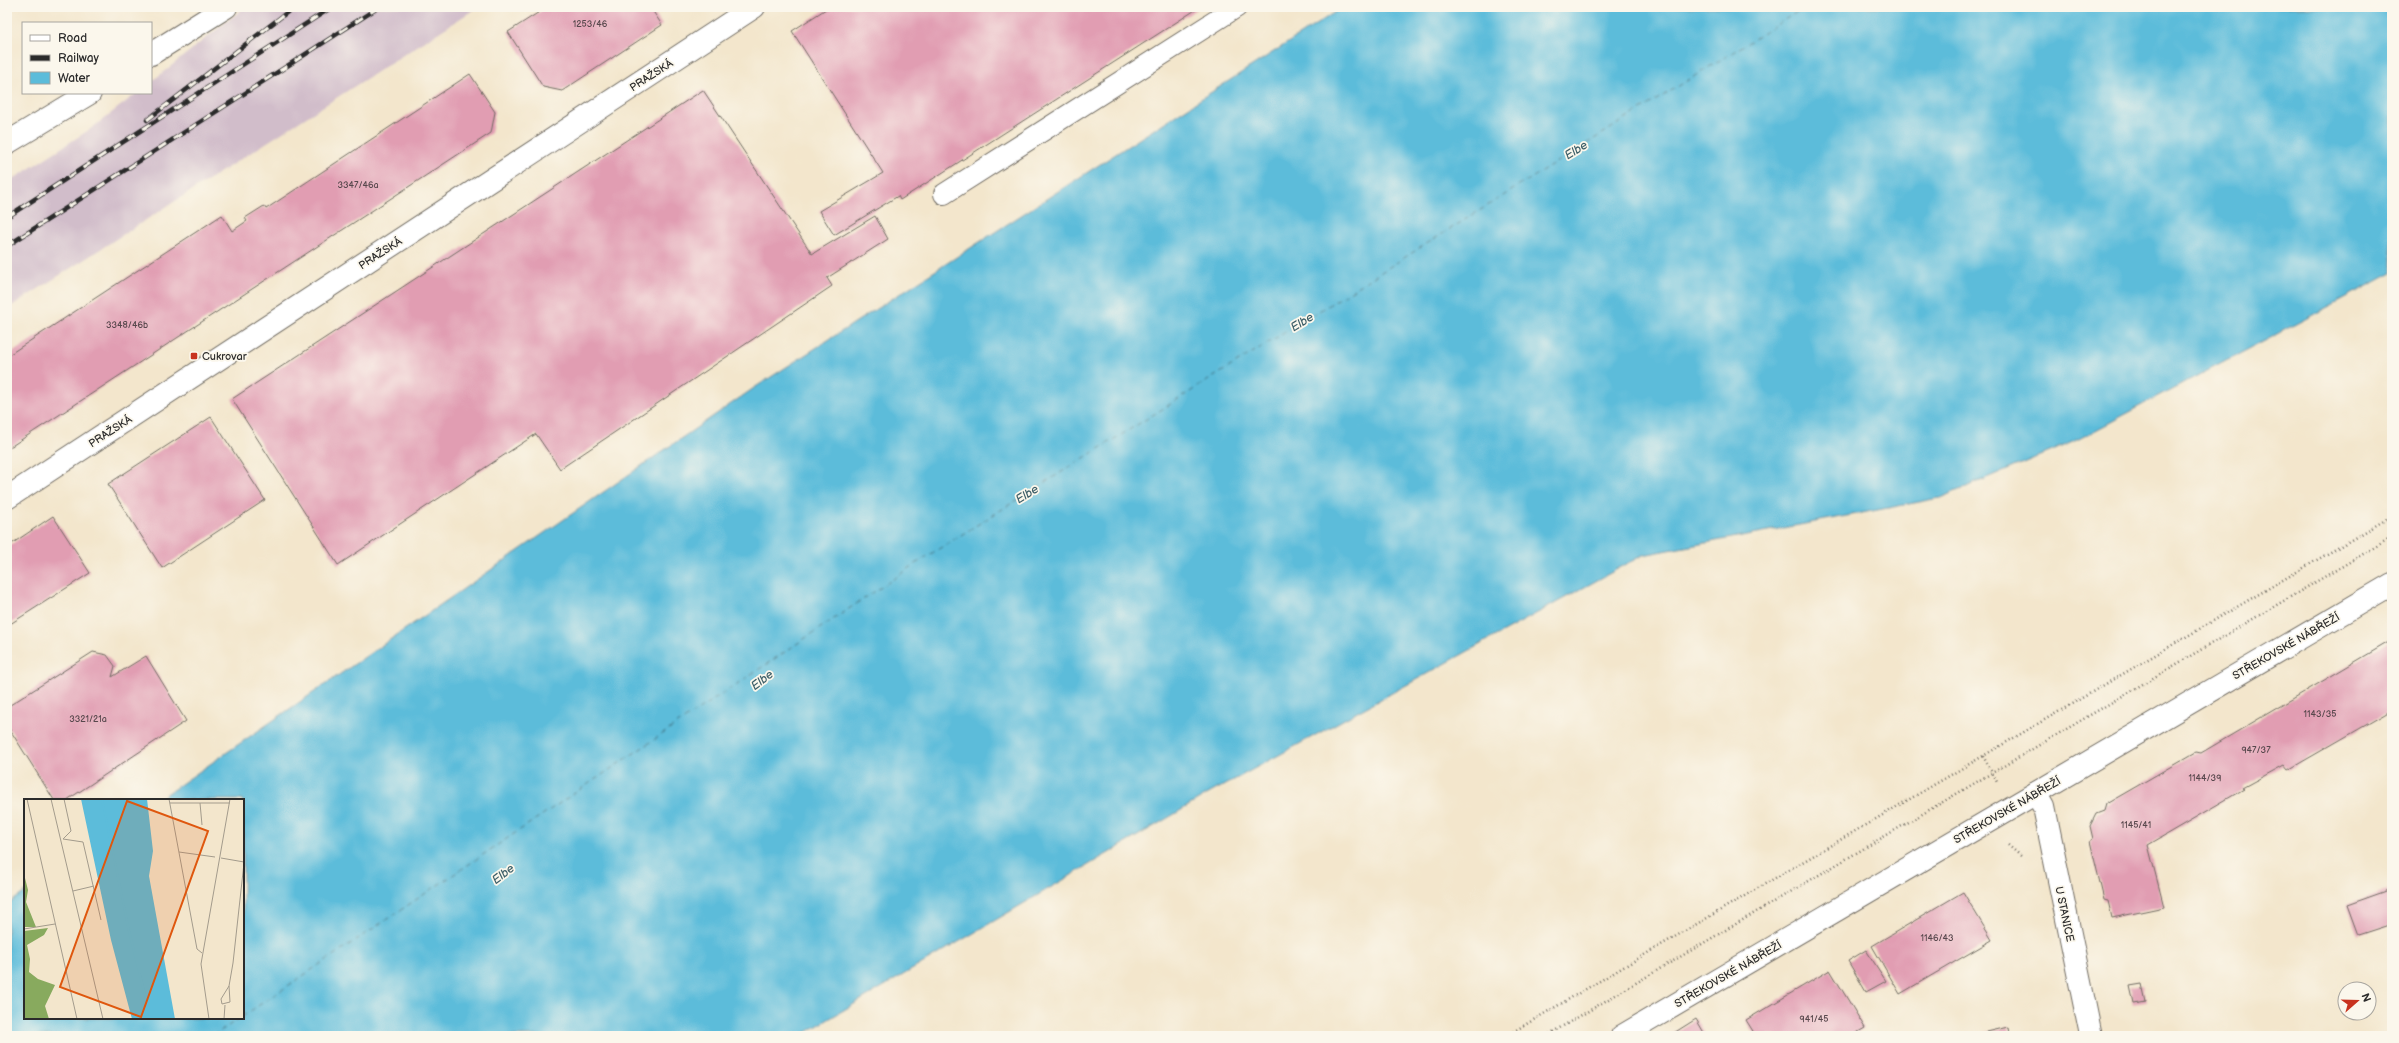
<svg xmlns="http://www.w3.org/2000/svg" width="2399" height="1043" viewBox="0 0 2399 1043" font-family="'Balsamiq Sans',sans-serif">
<rect width="100%" height="100%" fill="#fbf7ec"/>
<filter id="ink" filterUnits="userSpaceOnUse"><feTurbulence type="fractalNoise" baseFrequency=".025" numOctaves="2"/><feDisplacementMap in="SourceGraphic" scale="8" xChannelSelector="R" yChannelSelector="G"/><feConvolveMatrix kernelMatrix="1 2 1 2 8 2 1 2 1" color-interpolation-filters="sRGB"/></filter>
<filter id="wash" filterUnits="userSpaceOnUse"><feTurbulence type="fractalNoise" baseFrequency=".012" numOctaves="4" result="noise"/><feDisplacementMap in="SourceGraphic" scale="16" xChannelSelector="R" yChannelSelector="G"/><feGaussianBlur stdDeviation="0.9" result="paint"/><feColorMatrix in="noise" values="0 0 0 0 0 0 0 0 0 0 0 0 0 0 0 0 0 1.4 0 .05"/><feComposite in="paint" operator="in"/></filter>
<g filter="url(#wash)">
<rect width="100%" height="100%" fill="#f3e6cc"/>
<path fill="#d1bdca" d="M245,7h233l-471,302v-126l85,-55 45,-35h14v-11z"/>
<path fill="#5cbcda" stroke="#447482" d="M1343,7h1049v266l-317,168 -135,57 -297,57 -433,238 -410,243h-793v-131l18,-13v126h218v-218h-85l596,-412z"/>
<g fill="none" stroke-linecap="round" stroke-linejoin="round">
<g stroke="#3c5e68" stroke-width="1" stroke-dasharray="5 4" stroke-linecap="butt">
<path d="M243,1016l686,-461 876,-548"/>
<path d="M213,1036l27,-18"/>
</g>
</g>
<g id="blocks">
<g fill="#e19db2">
<path d="M547,7h103l12,18 -100,66 -19,-4 -35,-55z"/>
<path d="M829,7h371l-300,193 -2,-4 -64,39 -15,-24 64,-38 -91,-142z"/>
<path d="M470,74l25,38 -4,21 -484,316v-93l215,-141 10,16 15,-10 -2,-3 19,-12 2,3z"/>
<path d="M703,90l109,164 63,-38 13,23 -61,39 5,8 -272,183 -24,-35 -198,131 -106,-166z"/>
<path d="M211,417l54,83 -103,68 -54,-84z"/>
<path d="M53,516l37,57 -83,53v-79z"/>
<path d="M2392,640v70l-104,60 -4,-5 -42,23 2,1 -96,56 16,62 -52,11 -4,-17 -4,-1 -14,-59 3,-2 -3,-13 6,-12 8,-3 2,-7 90,-52 5,1z"/>
<path d="M93,652l14,3 8,11 -3,11 34,-21 40,65 -119,79h-13l-47,-75v-18z"/>
<path d="M2392,889v35l-34,11 -11,-30z"/>
<path d="M1963,892l29,48 -92,54 -28,-48z"/>
<path d="M1866,950l20,31 -20,11 -18,-31z"/>
<path d="M1830,970l35,58 -14,8h-95l-10,-16z"/>
<path d="M2142,984l4,18 -12,2 -4,-18z"/>
<path d="M1696,1019l10,17h-37z"/>
<path d="M2008,1027l2,9h-36v-1z"/>
</g>
</g>
</g>
<g filter="url(#ink)">
<use href="#blocks" fill-opacity="0" stroke="#716c63" stroke-width="1"/>
<g fill="none" stroke-linecap="round" stroke-linejoin="round">
<g stroke="#716c63" stroke-width="22">
<path id="service" d="M944,194l293,-187"/>
</g>
<g stroke="#716c63" stroke-width="24">
<g id="minor">
<path d="M151,54l75,-47"/>
<path d="M7,143l83,-50"/>
<path d="M2036,793l8,14 47,229"/>
<path d="M1622,1036l770,-452"/>
</g>
</g>
<g stroke="#716c63" stroke-width="24">
<path id="primary" d="M7,498l747,-491"/>
</g>
<g stroke="#716c63" stroke-width="2.5" stroke-dasharray="1 3" stroke-linecap="butt">
<path d="M1983,756l14,26"/>
<path d="M2008,845l14,12"/>
<path d="M1506,1036l886,-520"/>
<path d="M1546,1036l846,-499"/>
</g>
<use href="#service" stroke="#fff" stroke-width="20"/>
<use href="#minor" stroke="#fff" stroke-width="22"/>
<use href="#primary" stroke="#fff" stroke-width="22"/>
<g stroke="#2b2b2b" stroke-width="4.5">
<g id="rail">
<path d="M147,120l147,-113"/>
<path d="M7,217l325,-210"/>
<path d="M7,246l372,-239"/>
</g>
</g>
<use href="#rail" stroke="#fbf7ec" stroke-width="3" stroke-dasharray="9" stroke-linecap="butt"/>
</g>
</g>
<rect fill="#c8321e" stroke="#fbf7ec" stroke-width="1.5" x="190" y="352" width="8" height="8" rx="2"/>
<g text-anchor="middle" stroke-width="3.5" stroke-linejoin="round" paint-order="stroke">
<g font-size="9" fill="#58484d">
<text x="590" y="27">1253/46</text>
<text x="358" y="188">3347/46a</text>
<text x="127" y="328">3348/46b</text>
<text x="2320" y="717">1143/35</text>
<text x="88" y="722">3321/21a</text>
<text x="2256" y="753">947/37</text>
<text x="2205" y="781">1144/39</text>
<text x="2136" y="828">1145/41</text>
<text x="1937" y="941">1146/43</text>
<text x="1814" y="1022">941/45</text>
</g>
<g font-size="11" fill="#2b2b2b" stroke="#fbf7ec">
<text transform="translate(651 75) rotate(-33)" y="4">PRAŽSKÁ</text>
<text transform="translate(380 253) rotate(-33)" y="4">PRAŽSKÁ</text>
<text transform="translate(110 431) rotate(-33)" y="4">PRAŽSKÁ</text>
<text transform="translate(2286 646) rotate(-30)" y="4">STŘEKOVSKÉ NÁBŘEŽÍ</text>
<text transform="translate(2007 810) rotate(-30)" y="4">STŘEKOVSKÉ NÁBŘEŽÍ</text>
<text transform="translate(2065 914) rotate(78)" y="4">U STANICE</text>
<text transform="translate(1728 974) rotate(-30)" y="4">STŘEKOVSKÉ NÁBŘEŽÍ</text>
</g>
<g font-size="11" fill="#2b2b2b" stroke="#fbf7ec" text-anchor="start">
<text x="202" y="360">Cukrovar</text>
</g>
<g font-size="12" font-style="italic" fill="#3c5e68" stroke="#fbf7ec">
<text transform="translate(1576 150) rotate(-32)" y="4">Elbe</text>
<text transform="translate(1302 322) rotate(-32)" y="4">Elbe</text>
<text transform="translate(1027 494) rotate(-32)" y="4">Elbe</text>
<text transform="translate(762 680) rotate(-37)" y="4">Elbe</text>
<text transform="translate(503 874) rotate(-37)" y="4">Elbe</text>
</g>
</g>
<g transform="translate(24 799)">
<rect width="220" height="220" fill="#f3e6cc"/>
<path d="M0,75l4,16 -2,12 10,25h-12zM24,129l-4,7 -17,10 3,14 -1,13 9,7 17,6 -10,21 4,13h-25v-88z" fill="#88aa5e"/>
<path d="M57,0h66l6,52 -4,25 26,143h-43l-21,-79z" fill="#5cbcda"/>
<path fill="none" stroke="#5cbcda" stroke-width="2" d="M78,0l27,132 22,88"/>
<path fill="none" stroke="#a39b8c" stroke-width="1" d="M3,0l50,220M27,0l52,220M145,0l28,150 5,4M146,4h60M176,4l2,22M39,40l20,3 18,78M39,40l8,-8 -7,-32M155,53l36,5M197,59l23,4M49,92l21,-5M0,130l31,-5M205,187l1,16 -8,2 -1,-5 8,-13 4,-23 11,-100M185,220l-8,-55 29,-165M200,220l1,-14"/>
<path fill="#df570e" fill-opacity="0.15" stroke="#df570e" stroke-width="2" d="M103,2l81,30 -67,186 -81,-30z"/>
<rect width="220" height="220" fill="none" stroke="#2b2b2b" stroke-width="2"/>
</g>
<rect width="2399" height="1043" fill="none" stroke="#fbf7ec" stroke-width="24"/>
<rect x="22" y="22" width="130" height="72" fill="#fbf7ec" stroke="#a8a59f"/>
<rect x="30" y="35" width="20" height="6" fill="#ffffff" stroke="#a8a59f"/>
<text x="58" y="42" font-size="12" fill="#2b2b2b">Road</text>
<rect x="30" y="55" width="20" height="6" fill="#2b2b2b" stroke="#a8a59f"/>
<text x="58" y="62" font-size="12" fill="#2b2b2b">Railway</text>
<rect x="30" y="72" width="20" height="12" fill="#5cbcda" stroke="#a8a59f"/>
<text x="58" y="82" font-size="12" fill="#2b2b2b">Water</text>
<g transform="translate(2357 1001) rotate(70)"><circle r="19" fill="#fbf7ec" stroke="#a8a59f"/>
<path d="M0-3L7 15L0 10L-7 15Z" fill="#c8321e"/>
<text y="-6" font-size="11" font-weight="bold" text-anchor="middle" fill="#2b2b2b">N</text>
</g>
</svg>
